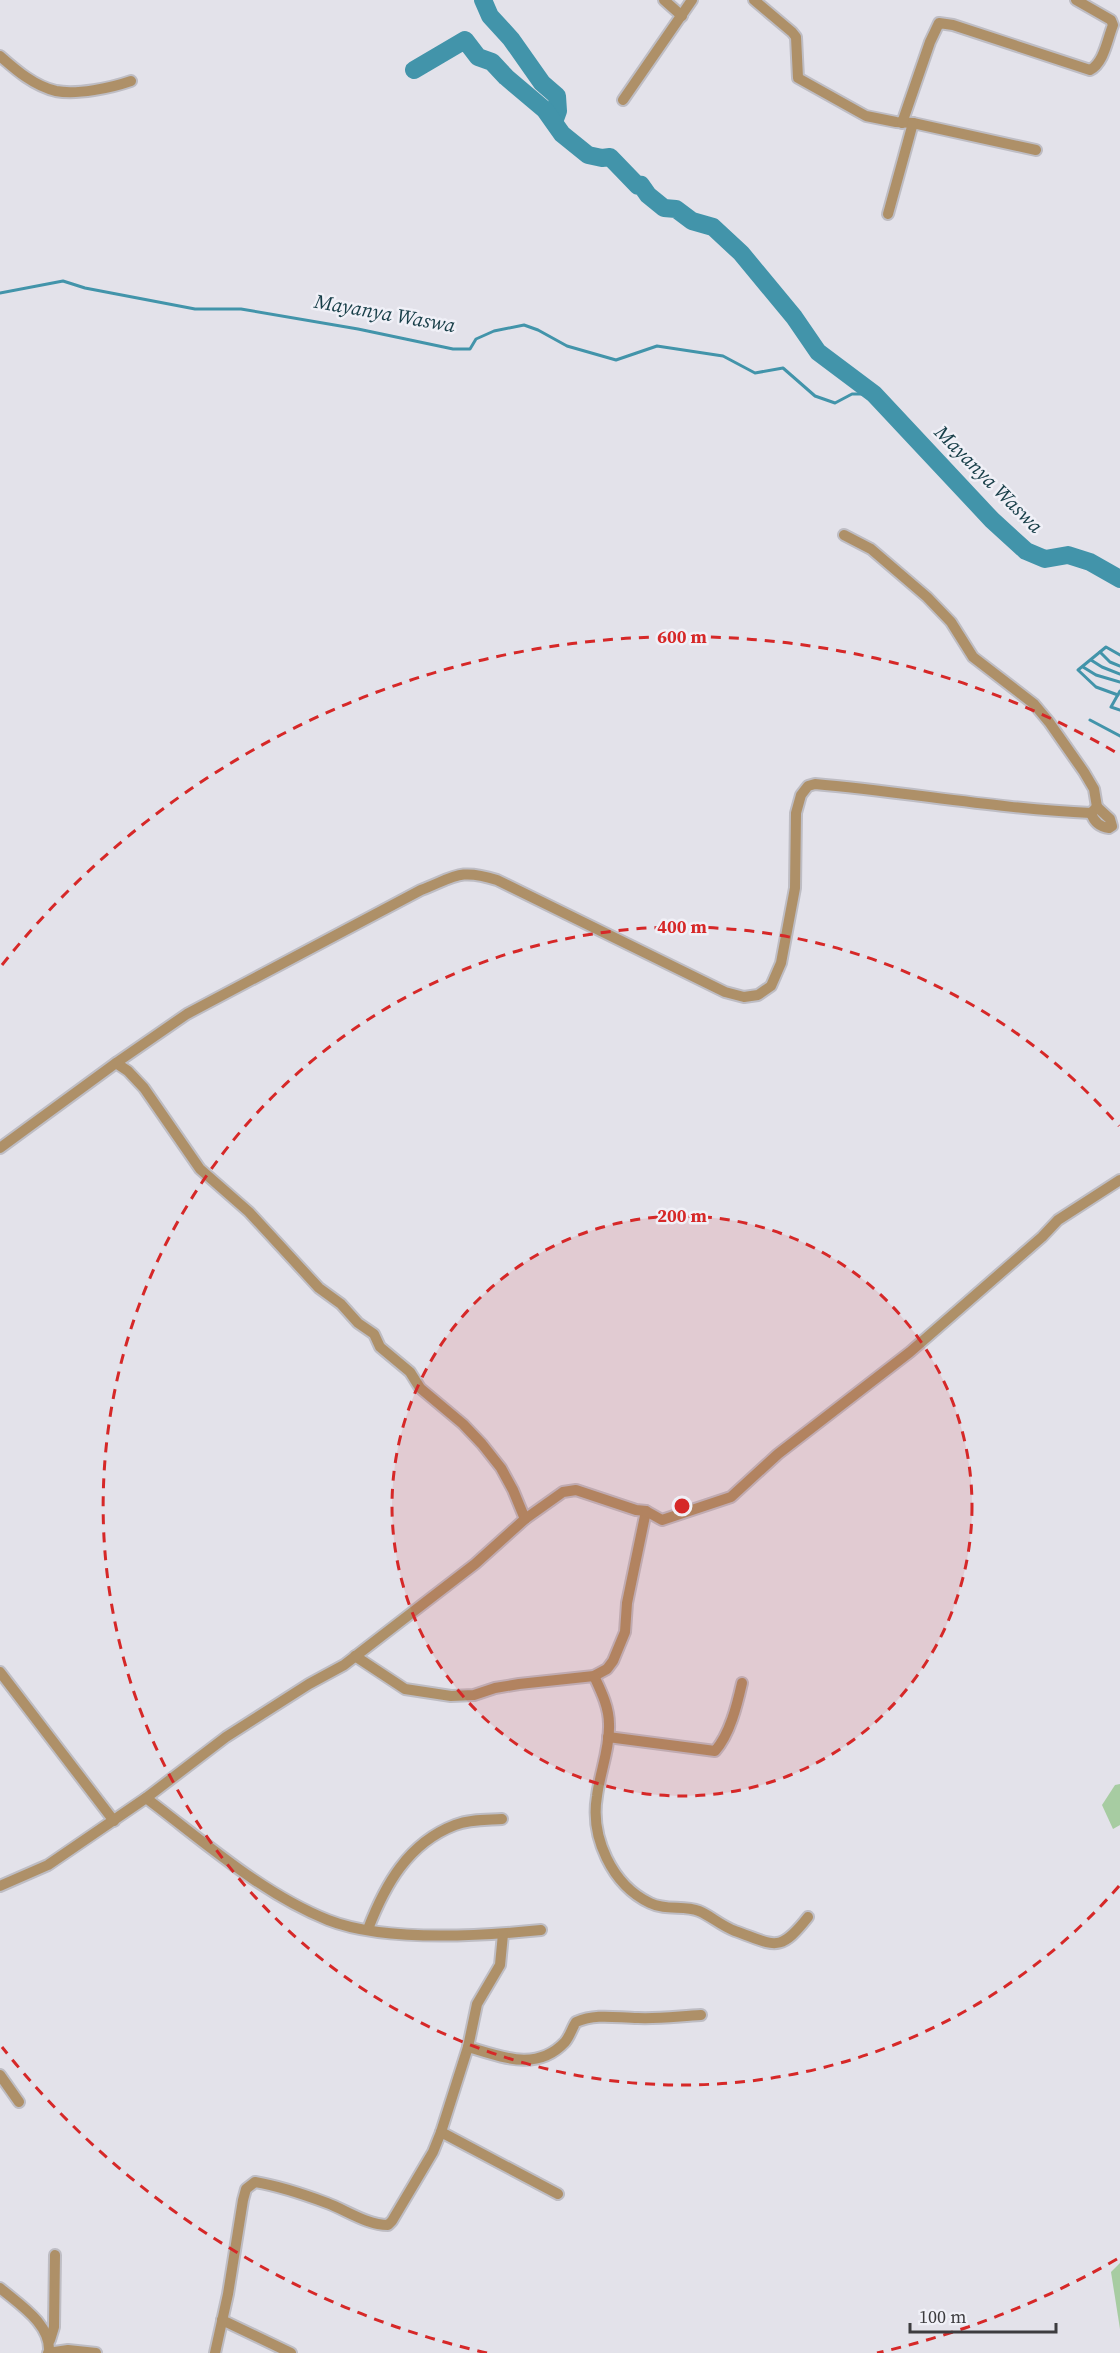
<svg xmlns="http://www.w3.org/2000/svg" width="1120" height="2353" viewBox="0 0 1120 2353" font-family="'Source Serif 4',serif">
<rect width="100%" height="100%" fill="#e3e2ea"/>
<g fill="#a7cca2">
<path d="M1120,1784v41l-7,4 -11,-24 13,-20z"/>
<path d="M1120,2263v66l-9,-57z"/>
</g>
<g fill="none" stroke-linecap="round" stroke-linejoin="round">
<g stroke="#4294aa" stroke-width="3">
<path d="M0,293l63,-12 22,7 110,21h46l117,20 95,20h17l6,-10 18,-8 30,-6 14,5 29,16 49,14 41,-14 66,10 32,17 28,-5 32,28 20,7 17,-9h22"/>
<path d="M1100,652l10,10 10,4"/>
<path d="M1091,660l11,7 18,7"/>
<path d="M1083,667l13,8 24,7"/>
<path d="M1120,691l-9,16 9,3"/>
<path d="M1118,695l-22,-8 -18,-17 28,-23 14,8"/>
<path d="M1090,720l30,16"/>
</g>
<g stroke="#4294aa" stroke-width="18">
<path d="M483,0l7,16 21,23 31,44 15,13 1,15 -4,11"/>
<path d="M414,70l51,-30 13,17 14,5 14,15 39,33 17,24 26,21 14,3 8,-1 28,29 3,-1 7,10 16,13 12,1 16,12 21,6 28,26 53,64 24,35 56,42 118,126 34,31 19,8 23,-4 22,7 30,17"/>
</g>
<g stroke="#bebdc4" stroke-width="14">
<g id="minor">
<path d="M664,0l18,16"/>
<path d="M754,0l38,32 4,5 2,41 68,38 30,6 17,1 123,27"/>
<path d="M0,56c16,14 34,30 56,35 21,4 55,-3 75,-10"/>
<path d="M623,100l69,-100"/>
<path d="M902,123l28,-81 9,-19 14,2 137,45c14,-7 17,-30 23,-45l-2,-5 -35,-20"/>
<path d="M888,214l25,-91"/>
<path d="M844,535l27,14 56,48 24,25 22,35 61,47 15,18 35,50 10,17 3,18"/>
<path d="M1097,807l13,12 2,7 -3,2c-9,-1 -15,-6 -18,-15z"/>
<path d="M116,1063l71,-49 234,-124c34,-13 38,-22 76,-10l228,112 19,5 14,-2 13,-9 10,-23 14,-75 1,-75 5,-18 7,-9 7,-2c92,8 184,25 276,29"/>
<path d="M0,1148l116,-85 12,8 16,17 56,81 49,43 70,76 22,16 17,19 16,11 6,13 30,25 10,16 43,36 19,20 19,24 12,22 12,29"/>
<path d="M355,1656l50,33 46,7 23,-1 21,-7 24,-4 75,-8 13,-7 6,-8 12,-29 2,-29 19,-92"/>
<path d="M0,1672l114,149"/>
<path d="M594,1676c7,15 15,31 15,48 1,24 -9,48 -12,72 -7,41 15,89 53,107 16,8 34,2 49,8 12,5 21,14 36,20 40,14 44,23 73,-14"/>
<path d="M608,1737l107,14c15,-17 22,-46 27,-68"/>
<path d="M146,1798c56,42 116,96 182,122 56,22 153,16 213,10"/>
<path d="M0,1886l48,-21 98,-67 80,-61 83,-53 35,-19 131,-101 50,-45 38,-27 13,-2 60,20 10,1 16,9 69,-23 47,-43 132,-102 132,-115 16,-17 62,-40"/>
<path d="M368,1929c17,-44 40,-86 87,-104 15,-6 32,-5 47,-6"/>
<path d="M468,2047c34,10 69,25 97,-5 5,-6 7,-14 11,-20 21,-9 41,-4 62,-4 21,1 42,-2 63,-3"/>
<path d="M0,2075l19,27"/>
<path d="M441,2132l117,62"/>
<path d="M0,2288c20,17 51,36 49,64"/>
<path d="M222,2320l69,33"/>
<path d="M50,2340l4,-13 1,-72"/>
<path d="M48,2353l20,-3 28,3"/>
<path d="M215,2353l13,-59 15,-94 3,-11 9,-7c24,4 48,12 72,21 19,7 40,22 61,22l4,-4 41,-69 8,-20 27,-85 9,-43 23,-39 3,-31"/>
</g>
</g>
<use href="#minor" stroke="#ae9068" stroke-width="10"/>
</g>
<circle cx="682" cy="1506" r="290" fill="#d62828" fill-opacity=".12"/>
<g fill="none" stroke="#d62828" stroke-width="3" stroke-dasharray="10 8">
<circle cx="682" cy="1506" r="290"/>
<path d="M1119 1886A579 579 0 1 1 1119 1126"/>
<path d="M1117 2259A869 869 0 0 1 877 2353M487 2353A869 869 0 0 1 2 2047M2 965A869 869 0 0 1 1117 753"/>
</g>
<g text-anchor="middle" stroke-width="5" stroke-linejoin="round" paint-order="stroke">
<g font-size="20" font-style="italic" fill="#163d47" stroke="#f0f0f7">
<text transform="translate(385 313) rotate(10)" y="7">Mayanya Waswa</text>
<text transform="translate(989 479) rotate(45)" y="7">Mayanya Waswa</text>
</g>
</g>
<circle cx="682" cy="1506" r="9" fill="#d62828" stroke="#f0f0f7" stroke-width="3"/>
<g font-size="18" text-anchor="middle" font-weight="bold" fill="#d62828" stroke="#f0f0f7" stroke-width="5" stroke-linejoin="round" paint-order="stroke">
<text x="682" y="643">600 m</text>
<text x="682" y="933">400 m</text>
<text x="682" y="1222">200 m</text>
</g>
<path d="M910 2323v9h146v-9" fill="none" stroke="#3d3c3f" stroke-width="3"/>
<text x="919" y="2323" font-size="18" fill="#3d3c3f" stroke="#f0f0f7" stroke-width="4.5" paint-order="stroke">100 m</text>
</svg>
